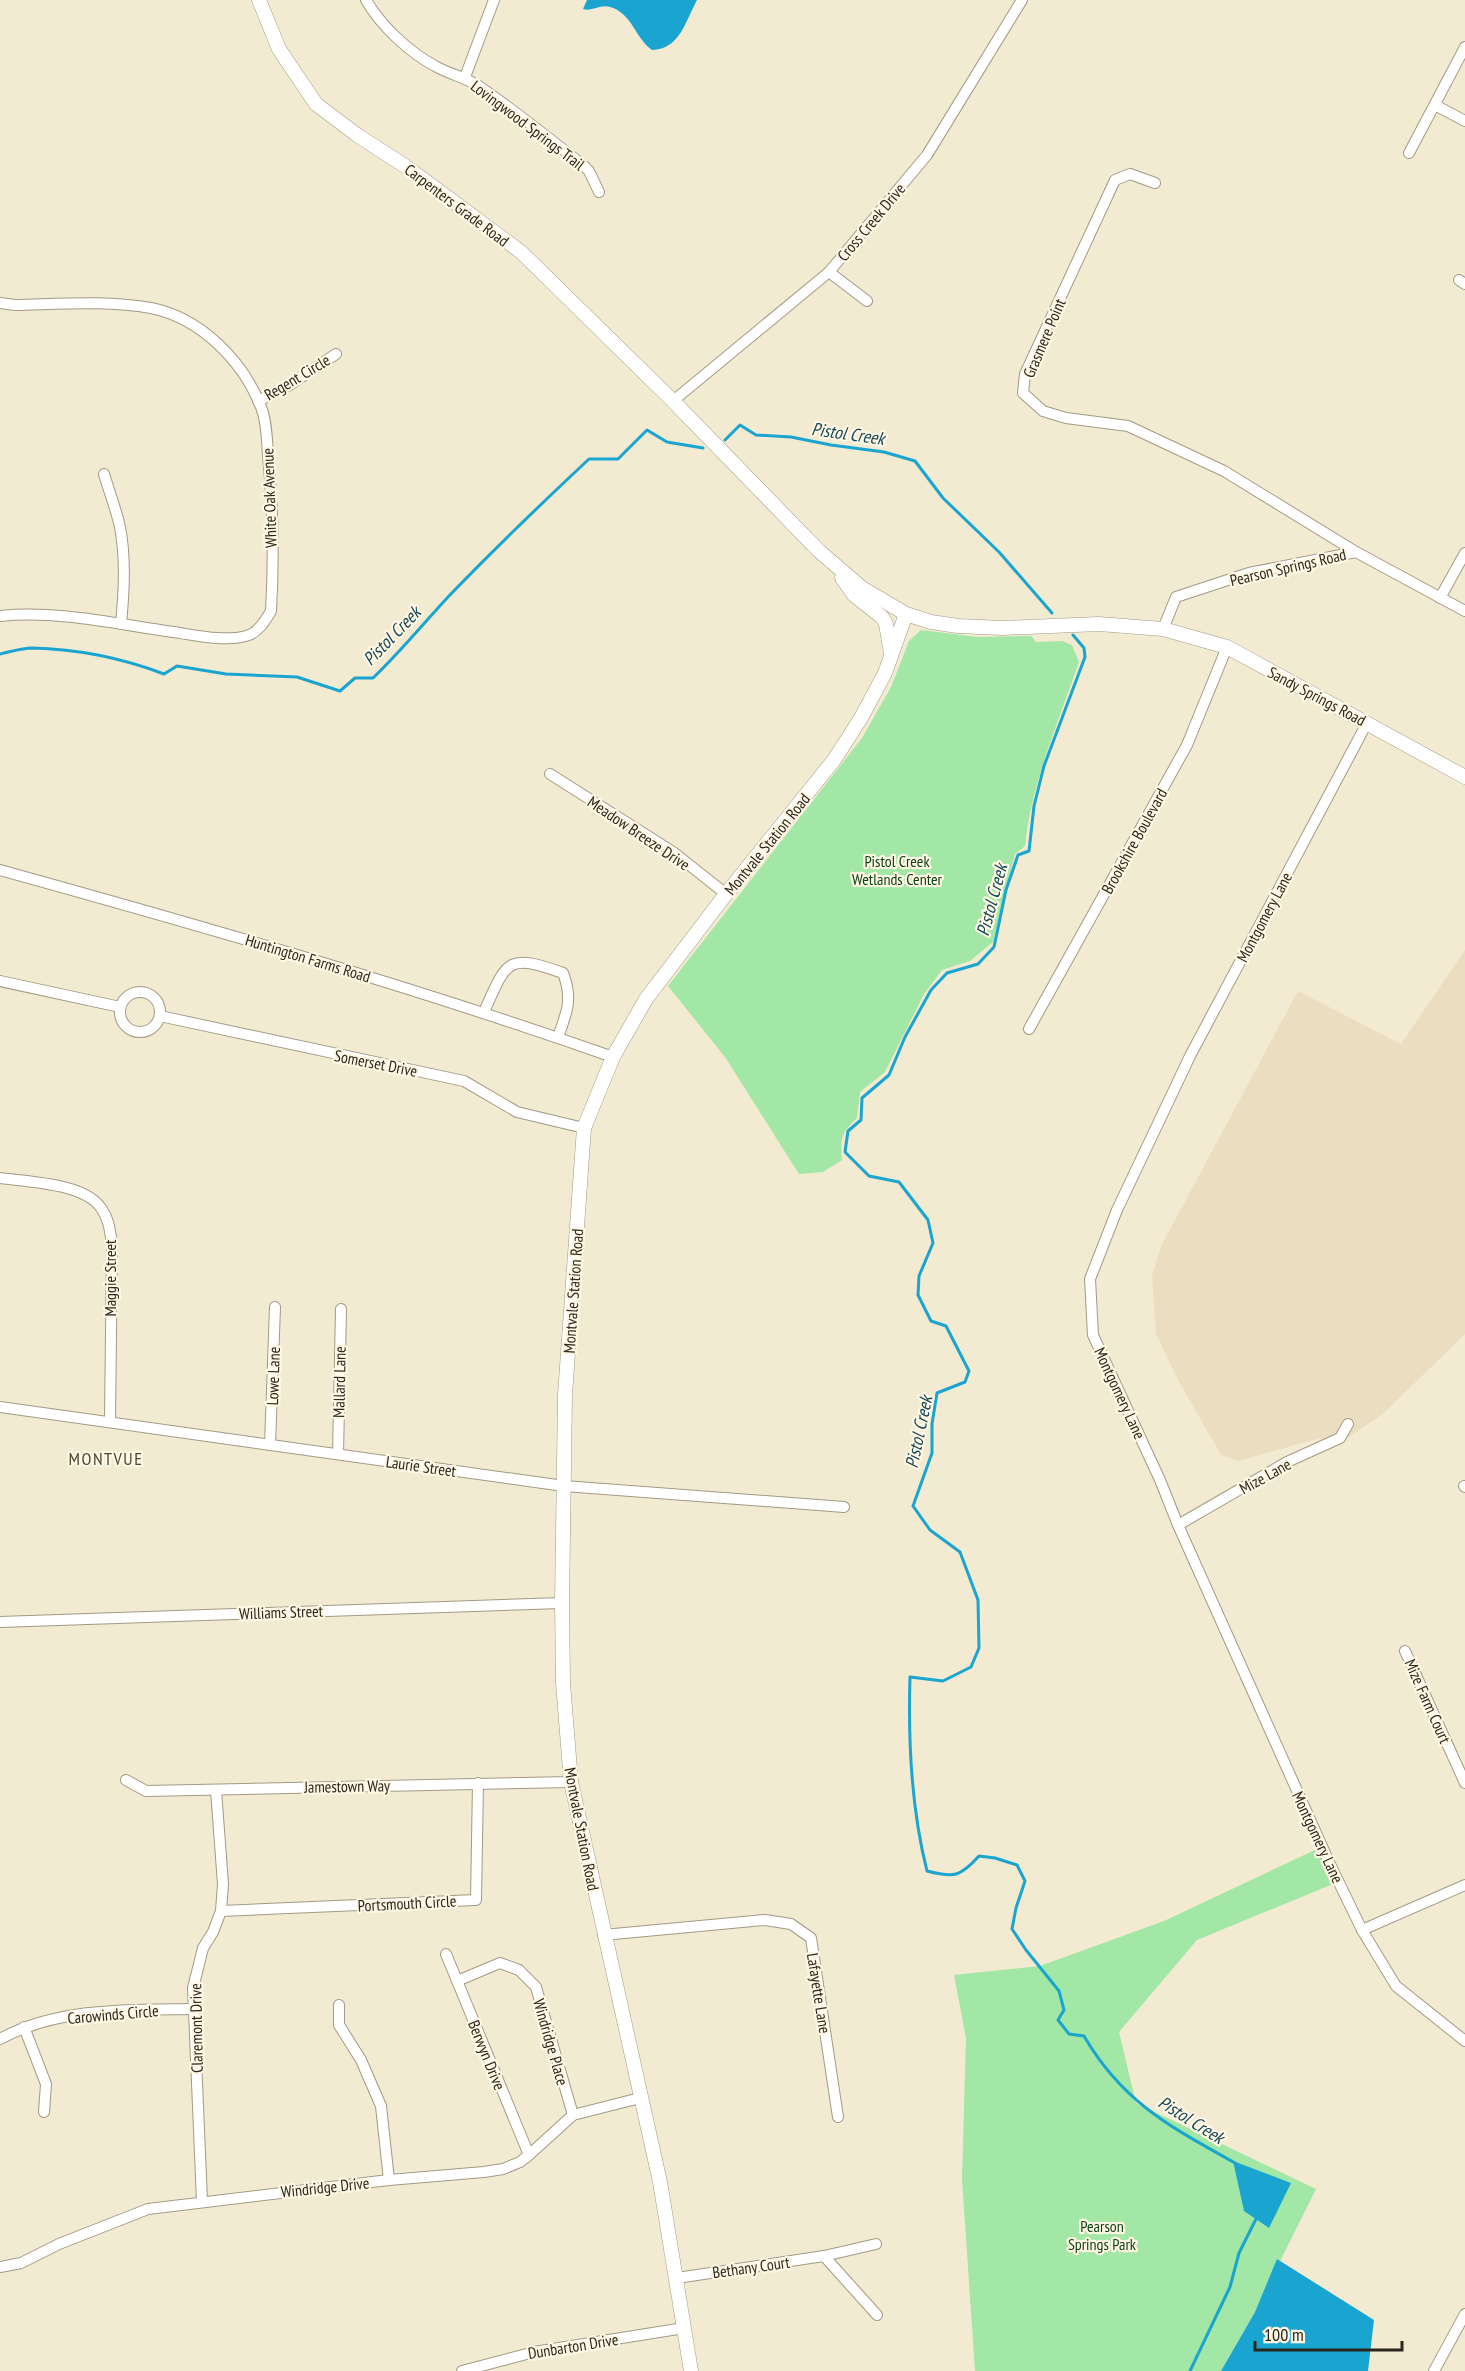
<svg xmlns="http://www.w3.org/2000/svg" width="1465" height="2371" viewBox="0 0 1465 2371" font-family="'PT Sans Narrow',sans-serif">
<rect width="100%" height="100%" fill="#f3ead2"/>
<path fill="#ebdec0" d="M1465,950v384l-81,79 -48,33 -16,-8 -82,23 -17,-6 -43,-75 -22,-46 -4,-58 9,-30 137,-255 103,53z"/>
<g fill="#a2e7a5">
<path d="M921,630l57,7 53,-1 5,6 26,-1 10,4 7,17c-21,61 -47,119 -54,184l-10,8 -22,88 -23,19 -28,9 -18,24 -39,78 -25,20 -3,26c-16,15 -17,20 -15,42l-19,12 -24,2 -74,-117 -57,-71 194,-248 29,-51 18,-46z"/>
<path d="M1317,1849l16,35 -136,56 -78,92 17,71 180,86 -61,123 -34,59h-246l-13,-192 4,-141 -12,-63 86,-9 124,-45z"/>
</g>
<g fill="#19a5d0">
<path d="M587,0h110c-12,22 -17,49 -45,50 -17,-12 -20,-37 -42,-43 -10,-3 -18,5 -27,2z"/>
<path d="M1233,2161l58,22 -22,45 -25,-17z"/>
<path d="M1277,2259l97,61 -6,51h-147l34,-59z"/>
</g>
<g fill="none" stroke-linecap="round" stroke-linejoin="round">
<g stroke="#19a5d0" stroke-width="3">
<path d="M725,440l15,-15 16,10 35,2 40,8 53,7 31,9 28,37 56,54 53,61"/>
<path d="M1073,635l11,13 1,9 -41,109 -10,40 -5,45 -11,4 -12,35 -12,57 -16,17 -31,9 -16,17 -26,47 -16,38 -27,23 -1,22 -13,11 -3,21 24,24 30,6 29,38 5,23 -14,33 -1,19 13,26 15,5 23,45 -4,11 -28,11 -5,31v29l-19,53 17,24 30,22 18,48 1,48 -8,19 -28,14 -33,-4c-2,65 1,131 17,194 27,7 33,6 52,-15l16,2 22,7 8,16 -9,27 -4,21 14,21 33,41 5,19 -6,10 11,14 15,2c39,67 87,91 151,127"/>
<path d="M0,654c10,-2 22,-6 32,-6 45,1 90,10 132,26l13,-8 49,8 71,3 43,14 15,-13h18c27,-26 50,-54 75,-81 45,-47 93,-93 141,-138h29l29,-29 20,12 36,6"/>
<path d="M1190,2371l40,-84 9,-34 18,-36"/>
</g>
<g stroke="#a39a84" stroke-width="12">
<g id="minor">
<path d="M366,0c15,26 43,52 69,66 14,8 29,11 42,19 37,25 72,53 107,81l5,5 10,21"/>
<path d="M465,77l29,-77"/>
<path d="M1435,105l30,16"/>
<path d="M1409,153l56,-106"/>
<path d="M1155,183l-25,-9 -15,6 -90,194 -2,19 20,18 23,7 62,8 96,45 132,81"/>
<path d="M829,272l38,29"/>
<path d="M1459,280l6,4"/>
<path d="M0,303l15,2c44,-1 92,-5 136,3 50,10 92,53 110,99 6,15 6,34 7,49 5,51 6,103 3,155 -6,10 -13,22 -25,25 -22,6 -51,-1 -73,-4 -57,-8 -116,-22 -173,-16"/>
<path d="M258,401l30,-15 48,-32"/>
<path d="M673,401l156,-129 98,-117 95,-155"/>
<path d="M104,474c5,17 12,35 16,53 6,32 4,65 1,97"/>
<path d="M1440,598l25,-45"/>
<path d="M1163,629l13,-32 73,-24 107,-21 109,59"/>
<path d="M1367,723l-177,333 -73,154 -27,69 3,56 67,145 18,45 151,337 33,68 34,56 69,55"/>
<path d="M550,774l123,78 53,42"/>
<path d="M0,870c206,57 411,116 613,187"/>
<path d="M0,981l120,26"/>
<circle cx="140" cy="1012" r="20"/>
<path d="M484,1012c23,-52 23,-59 79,-39 10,26 4,39 -5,64"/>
<path d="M160,1016l304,65 53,31 67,16"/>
<path d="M1029,1029l158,-284 40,-98"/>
<path d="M0,1178c28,4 84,5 101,30 8,11 9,23 11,36l-2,178"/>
<path d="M0,1407l564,79 280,21"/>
<path d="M270,1445l5,-138"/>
<path d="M338,1454l3,-145"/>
<path d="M1464,1486l1,1"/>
<path d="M1178,1525l109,-63 53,-24 8,-14"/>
<path d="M0,1622l562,-19"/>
<path d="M1405,1651l60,132"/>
<path d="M126,1780l20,11 425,-9"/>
<path d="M221,1911l255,-11 2,-117"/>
<path d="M1362,1930l103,-45"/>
<path d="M603,1935l162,-15 26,4 20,14 27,179"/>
<path d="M446,1954l83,201"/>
<path d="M457,1981l43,-18 19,7 17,17 37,128"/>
<path d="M339,2005v20l22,35 20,46 8,74"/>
<path d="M24,2027l22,57 -2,28"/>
<path d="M0,2039c59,-32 129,-29 194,-30"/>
<path d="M202,2201l-9,-213 10,-40 10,-16 8,-21 2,-27 -7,-94"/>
<path d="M876,2244l-52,12 53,59"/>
<path d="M0,2267l21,-4 38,-19 89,-35 241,-29 95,-8 19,-3 17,-7 9,-7 44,-40 67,-17"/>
<path d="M677,2278l147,-22"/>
<path d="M462,2371l72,-19 150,-24"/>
<path d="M1434,2371l31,-57"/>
</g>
</g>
<g stroke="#a39a84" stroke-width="15">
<g id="tertiary">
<path d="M259,0l20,49 37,55 41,31 51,33 113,84 152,149 146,150 43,37 44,26 25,8 27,4 44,2 97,-4 64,5 64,18 238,130"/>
<path d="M842,578l12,17 28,22 4,7 5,29"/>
<path d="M691,2371l-31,-189 -89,-400 -8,-99 -1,-80 3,-208 19,-267 29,-71 33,-58 80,-105 108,-134 27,-42 24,-45 21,-59"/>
</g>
</g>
<use href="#minor" stroke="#fff" stroke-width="10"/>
<use href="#tertiary" stroke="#fff" stroke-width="14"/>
</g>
<g text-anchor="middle" stroke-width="4.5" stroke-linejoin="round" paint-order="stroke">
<g font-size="16" fill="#2a271e" stroke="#fff7e4">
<text transform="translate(528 125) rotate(37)" y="6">Lovingwood Springs Trail</text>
<text transform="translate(457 205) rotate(37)" y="6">Carpenters Grade Road</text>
<text transform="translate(871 222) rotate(-50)" y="6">Cross Creek Drive</text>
<text transform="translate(1044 338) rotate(-67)" y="6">Grasmere Point</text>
<text transform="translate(297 377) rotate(-31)" y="6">Regent Circle</text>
<text transform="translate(269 498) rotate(-92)" y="6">White Oak Avenue</text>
<text transform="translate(1288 567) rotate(-13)" y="6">Pearson Springs Road</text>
<text transform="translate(1317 696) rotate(28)" y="6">Sandy Springs Road</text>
<text transform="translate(639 833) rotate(34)" y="6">Meadow Breeze Drive</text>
<text transform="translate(1134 841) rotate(-61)" y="6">Brookshire Boulevard</text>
<text transform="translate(767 844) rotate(-51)" y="6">Montvale Station Road</text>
<text transform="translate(1264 917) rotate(-62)" y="6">Montgomery Lane</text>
<text transform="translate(308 958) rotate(17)" y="6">Huntington Farms Road</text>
<text transform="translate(376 1063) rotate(11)" y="6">Somerset Drive</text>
<text transform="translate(110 1278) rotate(-90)" y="6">Maggie Street</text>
<text transform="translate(573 1291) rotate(-86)" y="6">Montvale Station Road</text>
<text transform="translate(273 1376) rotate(-88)" y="6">Lowe Lane</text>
<text transform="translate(339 1382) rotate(-89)" y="6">Mallard Lane</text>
<text transform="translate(1120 1393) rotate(65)" y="6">Montgomery Lane</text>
<text transform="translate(421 1466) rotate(8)" y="6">Laurie Street</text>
<text transform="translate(1265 1476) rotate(-29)" y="6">Mize Lane</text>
<text transform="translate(281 1612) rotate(-2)" y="6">Williams Street</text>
<text transform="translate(1428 1701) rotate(66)" y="6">Mize Farm Court</text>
<text transform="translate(347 1786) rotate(-1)" y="6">Jamestown Way</text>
<text transform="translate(582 1829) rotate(79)" y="6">Montvale Station Road</text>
<text transform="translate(1318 1837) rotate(65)" y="6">Montgomery Lane</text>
<text transform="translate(407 1903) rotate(-3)" y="6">Portsmouth Circle</text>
<text transform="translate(819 1993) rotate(81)" y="6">Lafayette Lane</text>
<text transform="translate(113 2014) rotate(-5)" y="6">Carowinds Circle</text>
<text transform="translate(196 2028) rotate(-91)" y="6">Claremont Drive</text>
<text transform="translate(551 2042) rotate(74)" y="6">Windridge Place</text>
<text transform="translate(487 2055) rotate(68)" y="6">Berwyn Drive</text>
<text transform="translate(325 2187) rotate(-6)" y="6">Windridge Drive</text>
<text transform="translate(751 2267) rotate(-8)" y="6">Bethany Court</text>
<text transform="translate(573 2346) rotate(-9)" y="6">Dunbarton Drive</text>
</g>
<g font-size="16" fill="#0c4215" stroke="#fff7e4">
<text x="897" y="867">Pistol Creek<tspan x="897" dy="18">Wetlands Center</tspan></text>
<text x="1102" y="2232">Pearson<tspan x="1102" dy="18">Springs Park</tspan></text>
</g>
<g font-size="18" font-style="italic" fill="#134759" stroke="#fff7e4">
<text transform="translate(848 434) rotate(8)" y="6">Pistol Creek</text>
<text transform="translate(392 636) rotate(-46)" y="6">Pistol Creek</text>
<text transform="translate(992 900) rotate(-75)" y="6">Pistol Creek</text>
<text transform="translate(919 1432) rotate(-78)" y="6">Pistol Creek</text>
<text transform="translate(1191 2120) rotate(32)" y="6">Pistol Creek</text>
</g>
<g font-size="18" letter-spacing="1.5" fill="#504835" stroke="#fff7e4">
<text x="106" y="1465">MONTVUE</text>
</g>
</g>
<path d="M1255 2341v9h147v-9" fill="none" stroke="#2a271e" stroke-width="3"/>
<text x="1264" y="2341" font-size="18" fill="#2a271e" stroke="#fff7e4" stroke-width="4.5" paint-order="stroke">100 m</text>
</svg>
